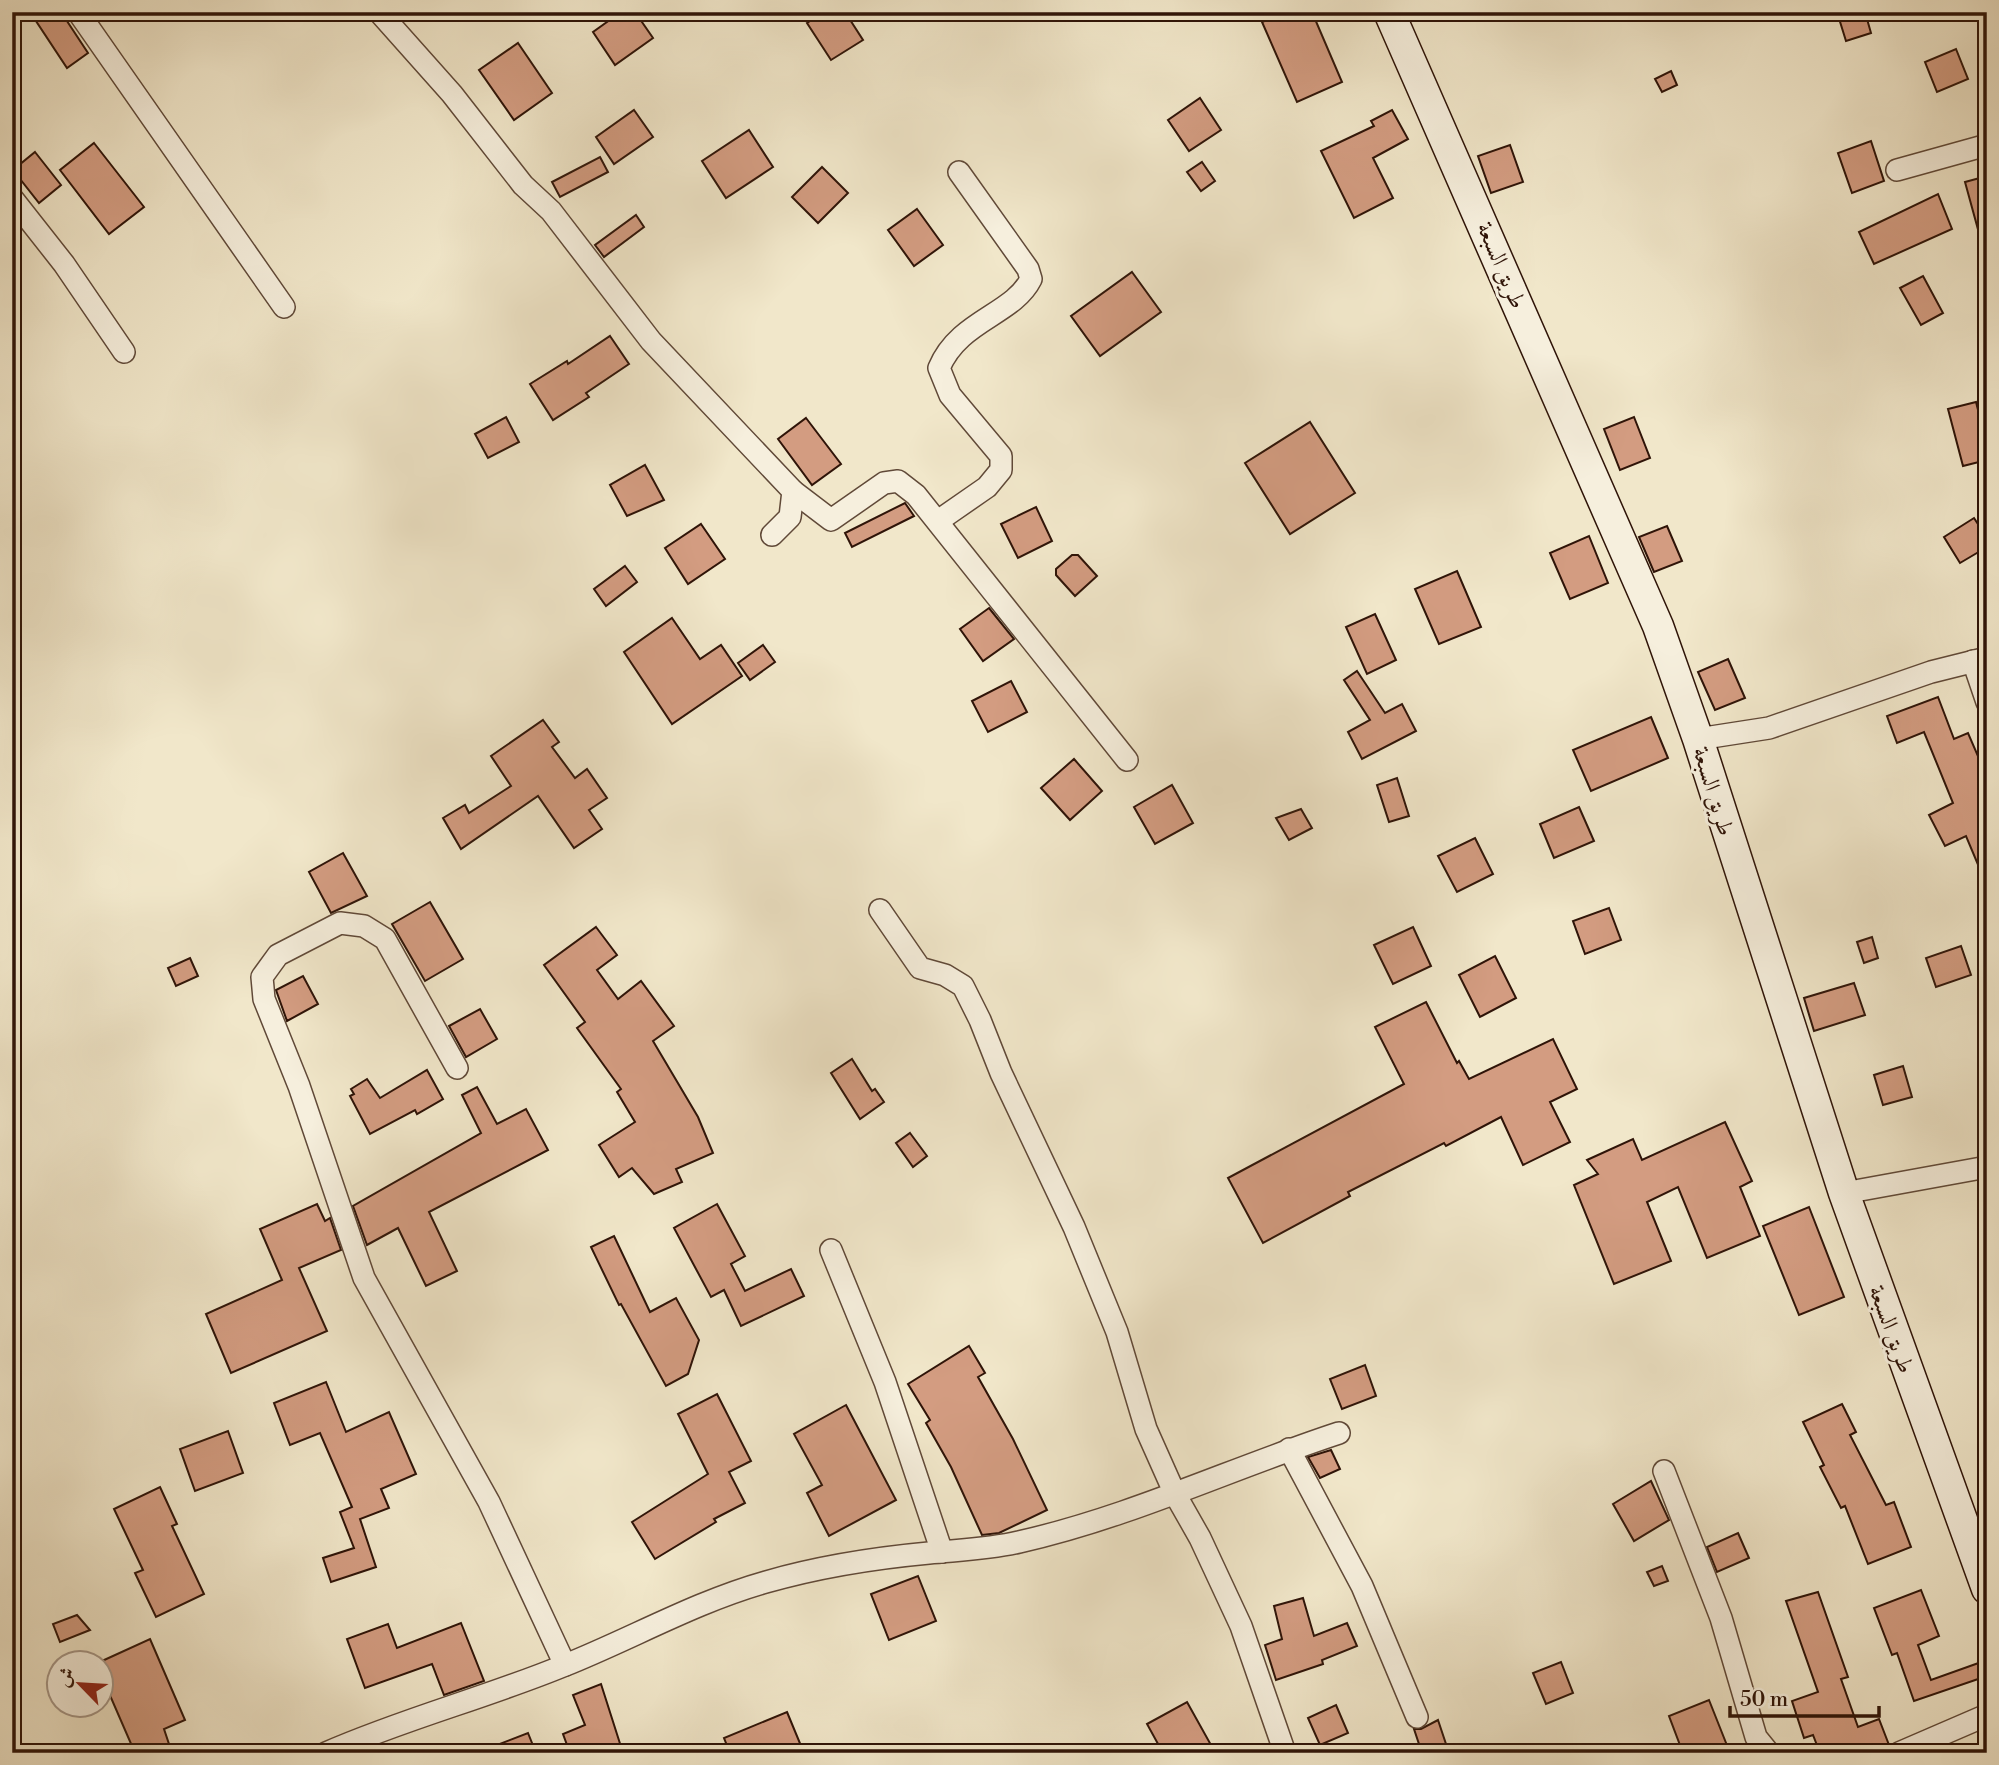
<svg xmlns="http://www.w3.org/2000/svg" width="1999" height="1765" viewBox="0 0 1999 1765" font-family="'Libre Bodoni',Amiri,serif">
<rect width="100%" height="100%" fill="#f1e7ca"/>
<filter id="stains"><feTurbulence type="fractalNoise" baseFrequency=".00286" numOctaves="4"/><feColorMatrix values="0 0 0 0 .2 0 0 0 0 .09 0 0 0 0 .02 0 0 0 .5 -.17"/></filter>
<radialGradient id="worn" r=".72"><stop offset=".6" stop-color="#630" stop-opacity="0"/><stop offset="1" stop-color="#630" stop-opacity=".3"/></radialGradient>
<g fill="#d39c81" stroke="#2f1408" stroke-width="2">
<path d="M44,12h17l27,41 -21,15 -33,-50z"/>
<path d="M621,12h14l18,26 -38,27 -22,-33z"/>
<path d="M824,12h21l18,28 -32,20 -24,-37z"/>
<path d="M1286,12h26l30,70 -45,20 -35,-80z"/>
<path d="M1837,12h28l6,21 -25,8z"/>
<path d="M518,43l34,50 -38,27 -35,-50z"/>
<path d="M1956,49l12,30 -31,13 -12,-30z"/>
<path d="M1671,71l6,14 -15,7 -7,-13z"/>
<path d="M1200,98l21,32 -32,21 -21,-31z"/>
<path d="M634,110l19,27 -39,27 -18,-27z"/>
<path d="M1392,110l16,29 -35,19 20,40 -39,20 -33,-67 53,-25 -3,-5z"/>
<path d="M749,130l24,37 -47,31 -24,-37z"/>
<path d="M1871,141l13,40 -32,12 -14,-40z"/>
<path d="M94,143l50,64 -35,27 -49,-64z"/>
<path d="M1510,145l13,37 -32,11 -13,-37z"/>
<path d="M35,152l26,33 -22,18 -26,-33z"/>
<path d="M600,157l8,15 -48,25 -8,-15z"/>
<path d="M1202,162l13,19 -14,10 -14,-19z"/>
<path d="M822,167l26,26 -30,30 -26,-26z"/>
<path d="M1987,176v67l-5,1 -17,-62z"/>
<path d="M1938,194l14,35 -78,35 -15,-32z"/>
<path d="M917,209l26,36 -29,21 -26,-36z"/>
<path d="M636,215l8,12 -40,30 -9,-12z"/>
<path d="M1132,272l29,40 -61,44 -29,-40z"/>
<path d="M1923,276l20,37 -22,12 -21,-37z"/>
<path d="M610,336l19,28 -43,29 3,4 -36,23 -23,-36 37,-23 1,3z"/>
<path d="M1976,402l11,43v15l-24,6 -15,-57z"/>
<path d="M506,417l13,25 -31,16 -13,-24z"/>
<path d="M1634,417l16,41 -30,12 -16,-41z"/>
<path d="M806,418l35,46 -29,21 -34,-46z"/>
<path d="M1310,422l45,71 -65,41 -45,-71z"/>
<path d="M645,465l19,35 -37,16 -17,-31z"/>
<path d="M905,503l9,13 -62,31 -7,-14z"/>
<path d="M1036,507l16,34 -34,17 -17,-34z"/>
<path d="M1974,518l13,20v9l-27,16 -16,-26z"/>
<path d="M701,524l24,35 -37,25 -23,-36z"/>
<path d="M1667,526l15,35 -28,11 -15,-35z"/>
<path d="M1589,536l19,47 -38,16 -20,-46z"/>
<path d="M1072,555h6l19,21 -22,20 -19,-21v-6z"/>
<path d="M625,566l12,16 -31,24 -12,-17z"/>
<path d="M1457,571l24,56 -42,17 -24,-55z"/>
<path d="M989,608l25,31 -31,22 -23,-32z"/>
<path d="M1375,614l21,46 -29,14 -21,-47z"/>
<path d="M672,618l28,41 21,-14 21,31 -70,48 -48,-72z"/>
<path d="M763,645l12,17 -25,18 -12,-17z"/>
<path d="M1728,659l17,39 -30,12 -17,-38z"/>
<path d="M1357,671l28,42 17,-9 14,27 -54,28 -14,-27 22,-12 -26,-40z"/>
<path d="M1011,681l16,31 -39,20 -16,-31z"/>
<path d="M1938,697l16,42 14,-6 19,44v109l-21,-50 -21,10 -16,-31 24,-12 -29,-71 -27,11 -10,-27z"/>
<path d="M1651,717l17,41 -77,33 -18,-41z"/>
<path d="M543,720l16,22 -7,5 23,31 12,-9 20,29 -18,12 13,19 -28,19 -36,-52 -77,53 -18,-31 22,-13 4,8 42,-27 -20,-30z"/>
<path d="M1074,759l28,32 -32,29 -29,-32z"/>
<path d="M1397,778l12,38 -20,6 -12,-37z"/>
<path d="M1172,785l21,38 -38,21 -21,-37z"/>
<path d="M1579,807l15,34 -40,17 -14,-34z"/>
<path d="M1301,809l11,19 -23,12 -13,-22z"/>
<path d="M1475,838l18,36 -36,18 -19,-36z"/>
<path d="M343,853l24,43 -36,17 -22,-41z"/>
<path d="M430,902l33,57 -38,22 -33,-57z"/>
<path d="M1609,908l12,32 -36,14 -12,-33z"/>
<path d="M596,927l21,28 -20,15 21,29 23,-18 33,45 -21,15 45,76 15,36 -37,16 6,13 -28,12 -22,-26 -13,9 -20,-32 36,-23 -18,-30 4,-3 -44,-61 8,-6 -41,-57z"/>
<path d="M1413,927l18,39 -38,18 -19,-39z"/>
<path d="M1872,937l6,21 -14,5 -7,-21z"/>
<path d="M1961,946l10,29 -35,12 -10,-29z"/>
<path d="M1495,956l21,42 -36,19 -21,-42z"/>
<path d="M190,958l8,18 -22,10 -8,-18z"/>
<path d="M303,976l15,28 -31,17 -11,-31z"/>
<path d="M1854,983l11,32 -51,16 -10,-33z"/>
<path d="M1426,1002l31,61 2,-2 10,18 84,-40 24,50 -27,13 20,40 -47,23 -22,-48 -55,29 -2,-3 -96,49 2,4 -87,47 -35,-65 176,-94 -29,-57z"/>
<path d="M480,1009l17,30 -31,18 -17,-31z"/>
<path d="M852,1059l20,32 3,-2 9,13 -24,17 -29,-46z"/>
<path d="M1903,1066l9,31 -29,8 -9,-30z"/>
<path d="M427,1070l16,29 -26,15 -2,-4 -45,24 -20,-38 4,-2 -3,-5 16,-10 13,19z"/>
<path d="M477,1087l20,37 29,-15 22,41 -119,62 28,59 -31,15 -28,-58 -31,17 -14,-39 128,-73 -19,-38z"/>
<path d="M1725,1122l27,59 -12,6 20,49 -53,22 -29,-71 -31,15 24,59 -57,23 -40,-99 24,-11 -11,-14 46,-21 9,21z"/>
<path d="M910,1133l17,23 -14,11 -17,-24z"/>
<path d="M317,1204l8,17 5,-3 11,32 -42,18 28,63 -96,42 -25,-59 76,-34 -22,-51z"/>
<path d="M717,1204l28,52 -14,8 14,27 46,-22 13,27 -63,30 -17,-36 -13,7 -37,-69z"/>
<path d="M1809,1207l35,90 -45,18 -36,-89z"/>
<path d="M614,1236l36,76 26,-14 23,42 -11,34 -22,12 -45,-82 -2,1 -28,-58z"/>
<path d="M969,1346l16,27 -7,4 35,62 34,71 -48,23 -17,2 -31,-68 -25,-44 4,-3 -22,-36z"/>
<path d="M1365,1365l11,31 -34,13 -12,-30z"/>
<path d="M326,1382l20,50 43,-20 27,62 -35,15 8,19 -29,11 16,48 -45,15 -8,-24 31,-10 -14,-36 12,-5 -32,-74 -30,12 -16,-42z"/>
<path d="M717,1394l34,67 -22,11 16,31 -31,16 2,3 -61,37 -23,-37 76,-48 -30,-60z"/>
<path d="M1842,1404l14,28 -6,3 36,70 8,-3 17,45 -43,17 -23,-58 -4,2 -21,-41 4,-2 -21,-43z"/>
<path d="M846,1405l50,95 -67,36 -22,-43 15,-8 -28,-51z"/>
<path d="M228,1431l15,42 -48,18 -15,-42z"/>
<path d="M1331,1450l9,19 -20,9 -12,-21z"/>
<path d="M1651,1481l18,39 -35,21 -21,-37z"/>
<path d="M160,1487l17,37 -5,2 32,68 -48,23 -21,-44 8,-3 -29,-61z"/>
<path d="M1738,1533l11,25 -32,14 -10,-25z"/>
<path d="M1662,1566l6,15 -14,5 -7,-14z"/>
<path d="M918,1576l18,45 -47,19 -18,-46z"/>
<path d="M1921,1590l18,46 -21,9 13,35 56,-20v16l-73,25 -17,-48 -5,2 -18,-47z"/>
<path d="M1818,1592l30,85 -7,2 17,48 21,-8 10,26 -3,8h-66l-7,-18 -9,3 -12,-37 26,-9 -32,-91z"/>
<path d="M1303,1598l11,38 33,-13 10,23 -35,14 1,4 -47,16 -11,-35 17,-6 -8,-33z"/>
<path d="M77,1615l13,15 -30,12 -7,-18z"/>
<path d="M461,1623l23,58 -40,14 -12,-31 -67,24 -18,-49 41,-15 9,24z"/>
<path d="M150,1639l35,81 -21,9 8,24h-37l-33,-76v-16z"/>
<path d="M1561,1662l12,31 -27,11 -13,-31z"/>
<path d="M601,1684l22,69h-53l-7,-19 22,-9 -12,-30z"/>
<path d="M1709,1700l21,53h-47l-14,-37z"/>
<path d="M1187,1702l24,43 -14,8h-34l-16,-29z"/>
<path d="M1336,1705l12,28 -28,12 -12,-27z"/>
<path d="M787,1712l17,41h-74l-6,-15z"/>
<path d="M1438,1720l9,27 -25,6 -8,-24h7z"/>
<path d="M528,1733l8,20h-56l-1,-1z"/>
</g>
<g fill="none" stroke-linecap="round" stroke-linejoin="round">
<g stroke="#604938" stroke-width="24">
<g id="street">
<path d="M78,12l206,295"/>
<path d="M379,12l73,82 71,91 28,26 100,130 142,150 -3,26 -18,18"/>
<path d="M1897,170l90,-25"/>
<path d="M12,198l52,66 60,88"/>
<path d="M793,491l38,29 53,-37 14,-2 18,14 211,265"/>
<path d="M938,521l49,-34 14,-17v-14l-51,-61 -11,-27c20,-48 74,-53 92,-89l-3,-10 -69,-97"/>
<path d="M1973,661l14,41"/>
<path d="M1698,739l71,-11 162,-56 56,-14"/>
<path d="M880,910l40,58 25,7 18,11 17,34 21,53 73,154 43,105 29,97 29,65 25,44 41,88 44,127"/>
<path d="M457,1068l-72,-129 -21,-13 -24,-3 -62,32 -16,22 2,22 35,87 65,192 125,224 76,163"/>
<path d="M1844,1193l143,-26"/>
<path d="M831,1250l54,132 57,170"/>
<path d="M1289,1449l73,137 55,131"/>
<path d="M1664,1471l57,147 35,119 13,16"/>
<path d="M326,1753c77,-34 159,-55 237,-87 68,-27 132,-64 203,-84 52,-15 109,-24 163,-29 30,-3 61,-4 90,-11 111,-25 213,-74 320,-109"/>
<path d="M1899,1753l88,-38"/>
</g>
</g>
<g stroke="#2f1408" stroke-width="33">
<path id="secondary" d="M1389,12l269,614 40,113 146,454 143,396"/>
</g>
<use href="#street" stroke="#f6efdd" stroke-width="21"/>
<use href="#secondary" stroke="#f6efdd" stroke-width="30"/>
</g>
<g text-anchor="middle" stroke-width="6" stroke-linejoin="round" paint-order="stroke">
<g font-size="23" fill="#2f1408" stroke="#f6efdd">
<text transform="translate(1502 265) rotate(67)" y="8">طريق السبعة</text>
<text transform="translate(1714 791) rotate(73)" y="8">طريق السبعة</text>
<text transform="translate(1892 1329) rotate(70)" y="8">طريق السبعة</text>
</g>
</g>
<rect width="1999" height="1765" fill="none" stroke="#f1e7ca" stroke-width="42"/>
<rect x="14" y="14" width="1971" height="1737" fill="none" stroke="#2f1408" stroke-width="3.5"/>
<rect x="21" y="21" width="1957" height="1723" fill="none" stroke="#2f1408" stroke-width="2"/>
<g transform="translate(80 1684) rotate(295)"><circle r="33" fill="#f6efdd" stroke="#a69788" stroke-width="2"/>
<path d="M0-5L12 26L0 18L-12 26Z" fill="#8f2418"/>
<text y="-10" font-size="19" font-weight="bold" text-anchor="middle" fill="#2f1408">ش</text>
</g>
<path d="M1730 1706v10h149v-10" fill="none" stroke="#2f1408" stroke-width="3.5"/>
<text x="1740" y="1706" font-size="21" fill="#2f1408" stroke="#f6efdd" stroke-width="5" paint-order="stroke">50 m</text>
<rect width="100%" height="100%" filter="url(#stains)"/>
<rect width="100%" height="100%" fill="url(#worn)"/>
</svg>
